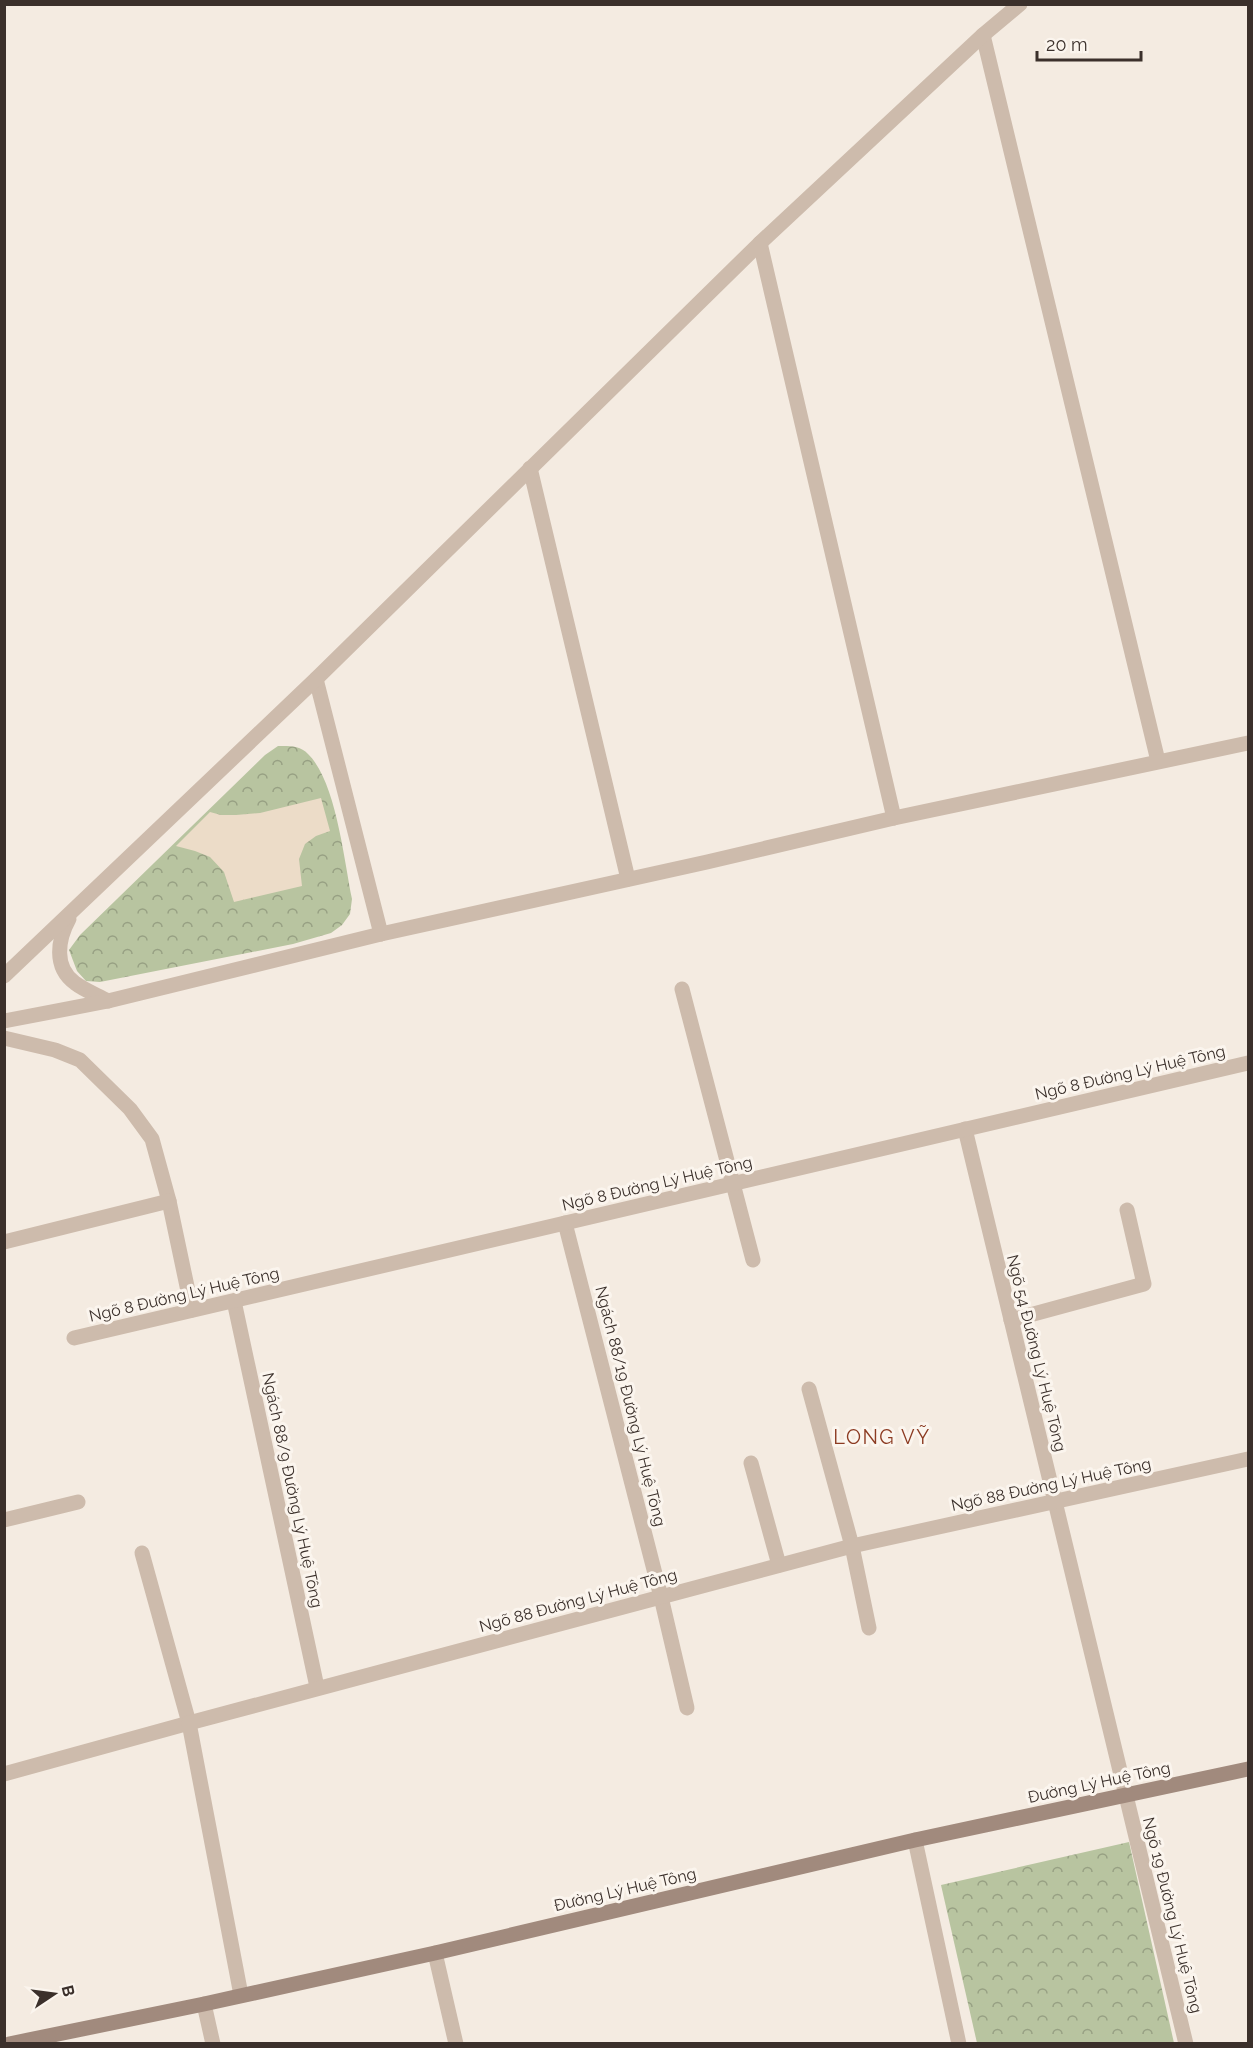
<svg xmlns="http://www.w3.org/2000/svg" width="1253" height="2048" viewBox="0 0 1253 2048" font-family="Raleway,sans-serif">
<defs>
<pattern id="park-crowns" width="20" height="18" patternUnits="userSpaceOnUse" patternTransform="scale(1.5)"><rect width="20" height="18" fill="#b8c4a0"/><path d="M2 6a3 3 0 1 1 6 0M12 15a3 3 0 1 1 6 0" fill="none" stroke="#97a083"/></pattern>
</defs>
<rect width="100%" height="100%" fill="#f4ebe1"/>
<g fill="url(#park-crowns)">
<path d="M278,746c10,0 22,-1 30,8 28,27 36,106 44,145l-2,15 -8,11 -11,8 -38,11 -193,38 -14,-1 -9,-10 -8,-21 11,-15 185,-180z"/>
<path d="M1129,1842l45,201h-197l-36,-158z"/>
</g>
<path fill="#ecdcc8" d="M321,798l9,33 -14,5 -11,8 -6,15 3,27 -68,16 -10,-30 -14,-15 -15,-6 -19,-5 34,-34 11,3h15l24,-2z"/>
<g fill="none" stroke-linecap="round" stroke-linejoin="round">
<g stroke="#cdbbac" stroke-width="15">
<path d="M682,989l71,271"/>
<path d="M234,1301l83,386"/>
<path d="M1011,1320l133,-36 -17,-74"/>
<path d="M809,1389l43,157 17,82"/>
<path d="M751,1463l28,102"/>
<path d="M142,1553l47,170"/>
<path d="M661,1597l26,111"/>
</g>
<g stroke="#cdbbac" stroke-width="15">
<path d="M983,35l175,726"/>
<path d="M760,243l134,575"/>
<path d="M530,468l98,411"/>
<path d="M316,679l65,255"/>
<path d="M69,919c-11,20 -16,48 6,64 9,7 22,12 33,18"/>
<path d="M4,976l312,-297 444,-436 223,-208 37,-31"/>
<path d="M4,1021l104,-20 273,-67 326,-72 187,-44 354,-75"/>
<path d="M4,1038l51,12 25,10 50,49 22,30 17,62 23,109"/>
<path d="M965,1129l221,915"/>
<path d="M565,1223l96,374"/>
<path d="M4,1242l165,-41"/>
<path d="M74,1338l1174,-275"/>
<path d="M4,1520l74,-18"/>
<path d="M4,1774l185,-51"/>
<path d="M915,1840l44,204"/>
<path d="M435,1953l21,91"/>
<path d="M241,1995l-52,-272 663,-177 396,-87"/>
<path d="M204,2004l9,40"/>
</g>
<path stroke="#a18a7d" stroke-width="15" d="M9,2044l195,-40 231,-51 480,-113 333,-71"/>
</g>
<g text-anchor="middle" stroke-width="6" stroke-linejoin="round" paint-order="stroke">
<g font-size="16" fill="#3b302b" stroke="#fbf5ee">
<text transform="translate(1130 1072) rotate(-13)" y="6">Ngõ 8 Đường Lý Huệ Tông</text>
<text transform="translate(657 1183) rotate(-13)" y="6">Ngõ 8 Đường Lý Huệ Tông</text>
<text transform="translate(184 1294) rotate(-13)" y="6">Ngõ 8 Đường Lý Huệ Tông</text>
<text transform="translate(1037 1353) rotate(76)" y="6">Ngõ 54 Đường Lý Huệ Tông</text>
<text transform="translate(631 1406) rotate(76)" y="6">Ngách 88/19 Đường Lý Huệ Tông</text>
<text transform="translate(1051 1484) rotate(-12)" y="6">Ngõ 88 Đường Lý Huệ Tông</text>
<text transform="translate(293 1490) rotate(78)" y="6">Ngách 88/9 Đường Lý Huệ Tông</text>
<text transform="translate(578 1600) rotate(-15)" y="6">Ngõ 88 Đường Lý Huệ Tông</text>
<text transform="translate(1099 1782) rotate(-12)" y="6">Đường Lý Huệ Tông</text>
<text transform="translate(625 1889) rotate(-13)" y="6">Đường Lý Huệ Tông</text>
<text transform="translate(1173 1915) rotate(76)" y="6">Ngõ 19 Đường Lý Huệ Tông</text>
</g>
<g font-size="20" letter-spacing="1.5" fill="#8c3b22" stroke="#fbf5ee">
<text x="882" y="1444">LONG VỸ</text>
</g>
</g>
<rect width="1253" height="2048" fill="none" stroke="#3b302b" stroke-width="12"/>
<g transform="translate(54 1994) rotate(77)" stroke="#fbf5ee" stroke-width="4.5" paint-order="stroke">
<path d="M0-4.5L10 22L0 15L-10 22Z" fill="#3b302b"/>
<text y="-9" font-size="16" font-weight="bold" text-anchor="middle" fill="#3b302b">B</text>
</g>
<path d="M1037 51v9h104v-9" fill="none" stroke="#3b302b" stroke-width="3"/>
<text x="1046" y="51" font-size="18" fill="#3b302b" stroke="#fbf5ee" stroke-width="4.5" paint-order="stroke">20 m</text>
</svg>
